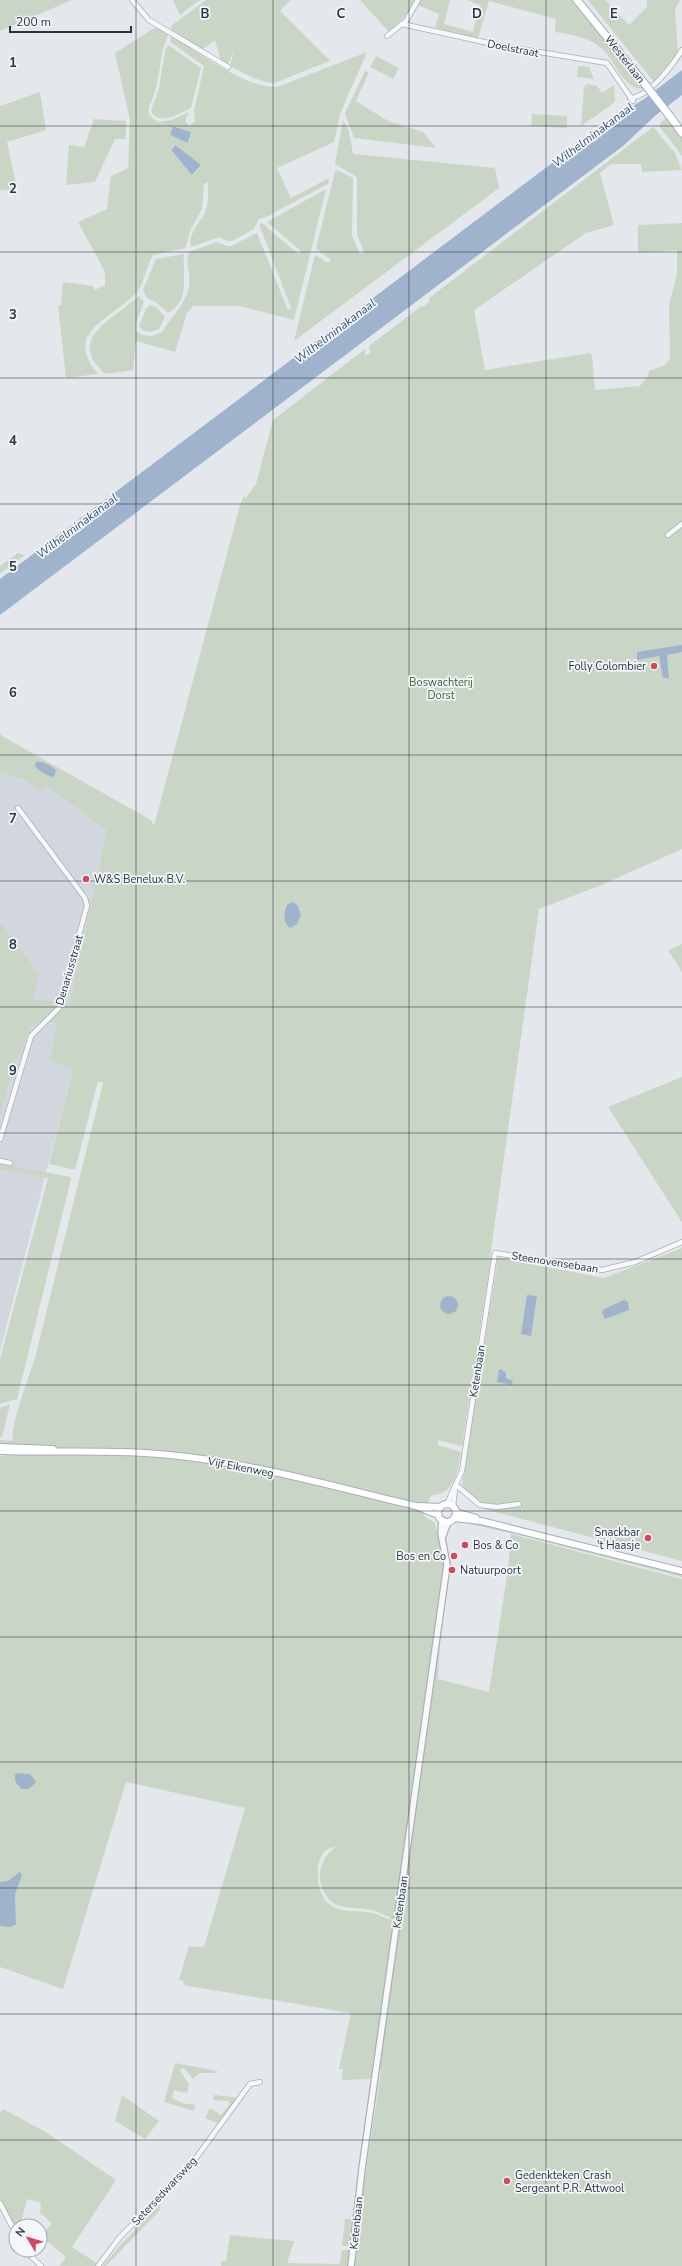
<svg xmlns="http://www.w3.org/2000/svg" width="682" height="2266" viewBox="0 0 682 2266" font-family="'Nunito Sans',sans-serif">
<rect width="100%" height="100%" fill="#e4e7ec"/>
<g fill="#d2d6de">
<path d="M0,757l35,20 72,54 -38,173 -69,-12z"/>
<path d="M58,1023l15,45 -73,283v-235l14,-52 8,-12 9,-27z"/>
</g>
<g fill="#c9d6c5" fill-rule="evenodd">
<path d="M0,0h72l-72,31z"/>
<path d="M173,0h27l-20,15z"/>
<path d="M206,0h85l-11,11 50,50 -56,22c-16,-1 -30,-10 -44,-17l4,-16 -6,15 -7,-4 -6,-21 -13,10 -31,-21v-3z"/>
<path d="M360,0h55l-10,16 -16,16z"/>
<path d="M421,0h29l-6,24 29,8 7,-27 -13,-5h106l43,51 28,38c-22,0 -27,-26 -41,-39 -13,-13 -30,-15 -48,-18l1,-13 -67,-18 -11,37 -43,-10 4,-14 -21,-9z"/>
<path d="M588,0h17l24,25 18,-18v-7h33l-5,10 3,43 -24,29z"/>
<path d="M156,27l12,8c-9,19 -7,40 -14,60 -2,6 -7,13 -5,20l9,7 13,-2 18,-8 -4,9 4,5 6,-5 -1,-10 10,-45 -34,-24 1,-7c23,15 83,59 109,51l87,-34 -27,62 -6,28 -57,26 14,30 38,-20 -1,6 -64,34 -5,1 -5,10 -22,12h-4l-9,-4 -28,10c-4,-13 11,-26 15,-37 3,-10 2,-19 2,-28l-4,2 -2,25 -11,20 -6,19 -32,7c-7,11 -8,27 -16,37 -23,26 -76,39 -39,82l-32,4 -8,-72 3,-1 2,-23 30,4 2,4 10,-5v-13l-27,-50 29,-13 4,-33 17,-8 2,-48 -15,-67zM174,126l17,6 -2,11 -19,-8zM174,145l27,20 -8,10 -20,-22 -2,-4z"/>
<path d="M168,45l33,23 -10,40c-11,5 -32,19 -40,3l8,-23 6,-37z"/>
<path d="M376,56l23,12 -6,11 -23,-12z"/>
<path d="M578,66l11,1 5,12 -17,-2z"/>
<path d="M365,71l4,1 -13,29 32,20 35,11 13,16 -82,-10 -9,-25z"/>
<path d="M587,84l10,2 5,7 12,-8 1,17 -34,24 3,-39z"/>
<path d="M40,92l6,38 -39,12 10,47 -17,1v-84z"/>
<path d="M532,114l35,2v12l-36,-2z"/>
<path d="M666,118l16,21v17l-22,-29v-4z"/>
<path d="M94,119l32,2v18h-11l-20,43 -29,3 3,-40 15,2z"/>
<path d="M343,120l6,11 4,23 142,14 4,20 -205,153 21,-86 13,8 3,-3 -15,-11 19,-78 2,-1 16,8 -1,58 8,18 4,-2 -7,-18v-57l-22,-13z"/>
<path d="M653,127l22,26 7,17 -40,2 -1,-8h-30l-11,9 14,52 -28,8 -112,77 11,60 104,-17 3,2 3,35 45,-4 8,-10 1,-5 16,-6 5,-7 -1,-53 8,-31v-24l-39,3v-28l44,-2v626l-83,37 -60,23 -49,349h1l-29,188 -24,-6v5l23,7c-3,18 -6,43 -30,43l-7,21 11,7c2,13 7,23 10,36l-7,120 51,13 19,-123 3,-35 171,45v687h-330l29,-196h-8l-2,9 -29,1 1,-11h-4l12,-56 -168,-28 1,-4 -5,-1 10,-34 15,1 41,-139 -119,-26 -63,207 -63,-22v-511l9,-1 3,-10h-12v-5l13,1c-4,-14 20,-74 24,-91l66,-267 -5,-2 -23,89 -26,-6 24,-95 -23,-8 7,-38 -26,2 -9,27 -8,12 -14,52v-194l39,52 -6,24 36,6 38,-173 -59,-44 -10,5 -10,-11 -28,-9v-39l2,3 149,84 3,6 86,-321 5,-11v5l11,-15 17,-64 92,-71v7l5,-3 -1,-7 54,-41v2l6,-5v-4zM336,1847c-9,5 -15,16 -16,25 -1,7 1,12 3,18 9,22 29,16 48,20 7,1 13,5 20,8v2c-8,-3 -15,-7 -24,-8 -13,-2 -28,1 -39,-9 -14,-12 -16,-56 8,-56z"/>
<path d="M326,189l-32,131 -54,-14h-47l-6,7 -12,39 -39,-11 -3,29 -28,4c-27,-25 -15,-41 10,-59 8,-6 16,-13 24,-19l5,6 -8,21v8c8,7 19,6 27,0 8,-14 24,-29 26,-45 2,-12 -4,-22 0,-34l28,-10 10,4h4l26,-13 31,77 3,-2 -32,-84 3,-1 36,31 3,-3 -34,-29z"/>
<path d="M184,254c-2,20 7,47 -16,59l-12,-11 -8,-3 -5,-9 13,-31z"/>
<path d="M150,305l7,3 8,9 -6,12 -9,3 -8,-2 -3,-4 7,-17z"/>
<path d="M18,553l7,2 -25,19v-8z"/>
<path d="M682,944v28l-14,-22z"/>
<path d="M682,1077v145l-74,-115z"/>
<path d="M0,1164l71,13v2l-54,220 -17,5v-45l48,-181 -48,-9z"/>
<path d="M682,1248v313l-202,-53 -18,-23 36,-227 106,20z"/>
<path d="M10,1404l-8,33h-2v-29z"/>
<path d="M465,1521l217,52v4l-159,-41 -58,-13z"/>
<path d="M175,2063l43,8 -4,2h-14l-7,6 -9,-11 -4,2 9,15 -2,8 -13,-3 -2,8 13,6h10l-1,7 -30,-9z"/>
<path d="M122,2095l37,26 -14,18 -30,-18z"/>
<path d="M214,2095l26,3 -18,27 -17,-7 5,-10 11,7 9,-11 -1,-3 -16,-1z"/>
<path d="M3,2109l41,22 72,49 -44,67 26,17 -2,2h-36l6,-9 -25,-21 11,-13 -12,-10 1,-10 -14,-4 -7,27h-4v7l-16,-31v-88z"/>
<path d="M161,2204l-2,7 -53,55h-3l20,-24z"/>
<path d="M345,2219h8l-3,27h-8z"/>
<path d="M230,2235l64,6 -7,22 53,1 2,-14h7l-1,16h-127l1,-5h4z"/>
</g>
<g fill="#9fb4cc">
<path d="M682,70v25l-26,20 -33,31 -623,469v-36l604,-455 40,-25z"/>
<path d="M173,126l18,6 -3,11 -18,-8z"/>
<path d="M175,145l26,20 -9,10 -21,-25z"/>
<path d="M682,645v7l-15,3 2,23h-6l-4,-22 -22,4v-8z"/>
<path d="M36,762c8,-1 14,3 20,8l-1,5 -3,2c-7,-3 -13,-6 -17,-11z"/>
<path d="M293,902l5,4 3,9 -4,9 -7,4c-8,-6 -6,-15 -3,-23z"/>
<path d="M527,1295l10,1 -6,40 -10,-2z"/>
<circle cx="449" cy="1305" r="9"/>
<path d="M624,1300l4,2 1,8 -24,9 -3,-7 2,-3z"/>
<path d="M499,1369l7,3v6l7,3 -2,4 -14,-3z"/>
<path d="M17,1773l13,1 6,8 -7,7h-8l-6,-8v-6z"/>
<path d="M20,1872l2,4 -7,18 1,30 -5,3 -11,-1v-44l8,-1z"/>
</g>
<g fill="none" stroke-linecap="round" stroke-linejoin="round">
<g stroke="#a9aeb7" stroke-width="6">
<g id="minor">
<path d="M132,0l17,20 79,47"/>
<path d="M402,24l100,22 105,17 26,38"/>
<path d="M387,36l19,-15 12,-21"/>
<path d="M630,98c19,-1 43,-33 52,-48"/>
<path d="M668,535l14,-11"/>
<path d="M0,1139l31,-103 28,-28 28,-102 -2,-8 -67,-90"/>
<path d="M0,1161l10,2"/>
<path d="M456,1485l24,20 17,2 22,-3"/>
<path d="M447,1504l15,-33 33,-218 107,17 33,-8 47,-20"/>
<path d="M453,1506l2,-17"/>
<path d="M0,2203l16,31"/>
<path d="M25,2250l16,16"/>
<path d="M98,2266l22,-29 68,-68 62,-85 10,-2"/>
</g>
</g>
<g stroke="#a9aeb7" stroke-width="8">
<g id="tertiary">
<path d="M442,1538l6,-16"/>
<path d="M351,2266l11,-97 85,-604 -6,-32 1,-13"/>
</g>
</g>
<g stroke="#a9aeb7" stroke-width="8">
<g id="secondary">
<path d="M0,1447l53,2"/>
<path d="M0,1451c57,2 113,-2 170,4 83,8 165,32 246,51l22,9"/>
<circle cx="447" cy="1513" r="9"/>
<path d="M420,1506l20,1"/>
<path d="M456,1512l20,6"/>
<path d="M454,1518l27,3 201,50"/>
</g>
</g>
<g stroke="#a3abb8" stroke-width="9">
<g id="primary">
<path d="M577,0l67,83"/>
<path d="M672,119l10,14"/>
</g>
</g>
<use href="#minor" stroke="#f7f8fa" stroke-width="4.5"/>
<use href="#tertiary" stroke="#f7f8fa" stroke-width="5.5"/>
<use href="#secondary" stroke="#fff" stroke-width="6"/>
<use href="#primary" stroke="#fff" stroke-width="7"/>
<g stroke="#a3abb8" stroke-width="9" stroke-linecap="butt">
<path id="primary-bridge" d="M644,83l28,36"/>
</g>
<use href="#primary-bridge" stroke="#fff" stroke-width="7"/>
</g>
<path fill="none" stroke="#2b3445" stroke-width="1" stroke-opacity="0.55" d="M136,0v2266M273,0v2266M409,0v2266M546,0v2266M0,126h682M0,252h682M0,378h682M0,504h682M0,629h682M0,755h682M0,881h682M0,1007h682M0,1133h682M0,1259h682M0,1385h682M0,1511h682M0,1637h682M0,1762h682M0,1888h682M0,2014h682M0,2140h682"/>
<g fill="#d1495b" stroke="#f4f6f9" stroke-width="1.5">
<circle cx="654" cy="666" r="4"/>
<circle cx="86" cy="879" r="4"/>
<circle cx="648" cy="1538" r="4"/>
<circle cx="465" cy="1545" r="4"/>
<circle cx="454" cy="1556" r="4"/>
<circle cx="452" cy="1570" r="4"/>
<circle cx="507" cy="2181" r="4"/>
</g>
<g text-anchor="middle" stroke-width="3.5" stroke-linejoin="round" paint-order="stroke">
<g font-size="11" fill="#2b3445" stroke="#f4f6f9">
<text transform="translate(513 48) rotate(11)" y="4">Doelstraat</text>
<text transform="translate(625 59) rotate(52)" y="4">Westerlaan</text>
<text transform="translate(69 970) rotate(-74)" y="4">Denariusstraat</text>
<text transform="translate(555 1262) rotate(9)" y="4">Steenovensebaan</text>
<text transform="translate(477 1371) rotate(-81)" y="4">Ketenbaan</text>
<text transform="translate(241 1467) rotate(11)" y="4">Vijf Eikenweg</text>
<text transform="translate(400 1902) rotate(-82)" y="4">Ketenbaan</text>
<text transform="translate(164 2191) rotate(-47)" y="4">Setersedwarsweg</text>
<text transform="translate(356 2223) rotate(-84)" y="4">Ketenbaan</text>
</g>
<g font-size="11" fill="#2b3445" stroke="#f4f6f9" text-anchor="start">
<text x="646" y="670" text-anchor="end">Folly Colombier</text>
<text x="94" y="883">W&amp;S Benelux B.V.</text>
<text x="640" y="1536" text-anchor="end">Snackbar<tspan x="640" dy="13">'t Haasje</tspan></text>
<text x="473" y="1549">Bos &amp; Co</text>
<text x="446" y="1560" text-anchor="end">Bos en Co</text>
<text x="460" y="1574">Natuurpoort</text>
<text x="515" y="2179">Gedenkteken Crash<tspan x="515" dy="13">Sergeant P.R. Attwool</tspan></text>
</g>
<g font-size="11" fill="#3f6138" stroke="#f4f6f9">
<text x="441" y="686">Boswachterij<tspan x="441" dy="13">Dorst</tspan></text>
</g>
<g font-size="12" font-style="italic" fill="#34527a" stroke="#f4f6f9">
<text transform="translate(593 135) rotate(-37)" y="4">Wilhelminakanaal</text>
<text transform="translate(335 331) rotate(-37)" y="4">Wilhelminakanaal</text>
<text transform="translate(77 526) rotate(-37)" y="4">Wilhelminakanaal</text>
</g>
</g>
<g font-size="13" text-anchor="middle" font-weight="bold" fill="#2b3445" stroke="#f4f6f9" stroke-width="3.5" stroke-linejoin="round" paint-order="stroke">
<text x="205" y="18">B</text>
<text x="341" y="18">C</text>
<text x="477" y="18">D</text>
<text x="614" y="18">E</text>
<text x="13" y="67">1</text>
<text x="13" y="193">2</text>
<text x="13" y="319">3</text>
<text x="13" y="445">4</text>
<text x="13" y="571">5</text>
<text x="13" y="697">6</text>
<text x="13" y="823">7</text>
<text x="13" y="949">8</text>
<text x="13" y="1075">9</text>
</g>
<g transform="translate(28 2238) rotate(308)"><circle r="19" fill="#f4f6f9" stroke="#a4a8b1"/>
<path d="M0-3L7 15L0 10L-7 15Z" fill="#d1495b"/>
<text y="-6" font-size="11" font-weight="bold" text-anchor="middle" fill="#2b3445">N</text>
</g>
<path d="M10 26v6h121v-6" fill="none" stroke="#2b3445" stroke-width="2"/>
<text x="16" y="26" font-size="12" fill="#2b3445" stroke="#f4f6f9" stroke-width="3" paint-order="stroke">200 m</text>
</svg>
